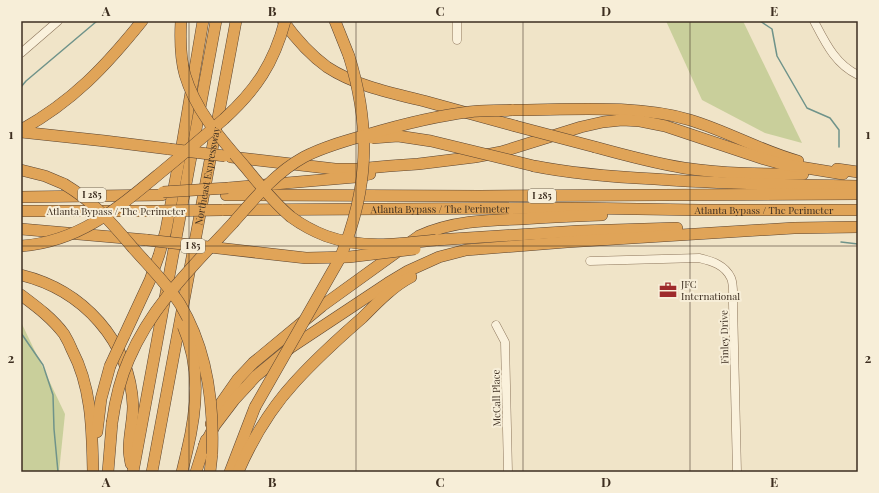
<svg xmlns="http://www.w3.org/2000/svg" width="879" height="493" viewBox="0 0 879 493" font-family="'Playfair Display',serif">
<rect width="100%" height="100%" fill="#f0e4c8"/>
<g fill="#c9cf9b">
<path d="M666,21h77l59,122 -37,-10 -63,-33z"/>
<path d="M21,322l44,92 -6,58h-38z"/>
</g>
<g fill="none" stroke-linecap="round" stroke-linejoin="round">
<g stroke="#6f938a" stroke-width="1.5">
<path d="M760,21l12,8 5,27 30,52 23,10 9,12v17"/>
<path d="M21,87l5,-6 71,-60"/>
<path d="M841,242l17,2"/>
<path d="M21,333l22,32 10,30 1,34 4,43"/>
</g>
<g stroke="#8d765c" stroke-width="9">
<g id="minor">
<path d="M814,21c11,21 21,43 44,54"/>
<path d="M457,40v-19"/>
<path d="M21,53l37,-32"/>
<path d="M590,261l109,-3c13,3 26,7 32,20 3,7 2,18 2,26l4,168"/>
<path d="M496,325l9,17 3,130"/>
</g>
</g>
<g stroke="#5b4430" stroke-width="12">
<g id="highway">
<path d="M283,21c13,18 26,33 44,46 29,19 64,26 97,34 30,8 61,17 91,25"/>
<path d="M335,21l14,35"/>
<path d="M512,110c57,0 123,-6 178,10 37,11 71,31 108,41"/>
<path d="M21,130c52,-29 84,-63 121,-109"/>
<path d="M21,132l84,9 64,8"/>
<path d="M595,147c29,8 59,16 89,21 39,6 80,6 119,6"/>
<path d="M231,157l104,12h22l32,-3 29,-2 57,-7 26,-5 80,-25 22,-5 19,-2 18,1 25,5 99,33 18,5 61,10"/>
<path d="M534,166c40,8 80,11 121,13 67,5 135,6 203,7"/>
<path d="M837,169l21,3"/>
<path d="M21,170l24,6 19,8"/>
<path d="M228,188l128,-11 14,-3"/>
<path d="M226,195l254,1 378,-2"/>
<path d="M21,197l141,-2"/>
<path id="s1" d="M222,210l354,-2 124,2h158"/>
<path d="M21,211h138"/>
<path d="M21,229l126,11"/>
<path d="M436,240l143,-9 98,-3"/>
<path d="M21,275c62,15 109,66 112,131 0,14 -4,29 -4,43 0,5 1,10 2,15"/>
<path d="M21,295c16,12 31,23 43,39 3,5 6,11 8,16 20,38 20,80 21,122"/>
<path d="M124,336l26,-56 9,-25 7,-25 16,-85 21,-124"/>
<path d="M211,424l6,-15 21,-30 15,-16 69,-57 97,-70c33,-15 67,-16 103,-17 26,-2 53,-3 80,-4"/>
<path d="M97,432l4,-33 9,-33"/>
<path d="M204,446l11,-21 19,-25 22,-24 34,-28 98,-65 20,-12 31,-14 27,-7 101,-8 227,-14 64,-1"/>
<path d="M108,472l4,-49"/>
<path d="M133,472l83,-451"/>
<path id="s2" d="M152,472l84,-451"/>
<path d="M182,472l5,-21"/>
<path d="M196,472l10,-32"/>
<path d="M210,472l2,-18"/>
<path d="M230,472l25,-65"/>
<path d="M238,472c14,-32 33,-64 57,-90 21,-23 44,-44 67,-64 14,-14 31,-32 49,-41"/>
</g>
</g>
<use href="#minor" stroke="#faf1dc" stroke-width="8"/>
<use href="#highway" stroke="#e0a458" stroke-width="11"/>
<g stroke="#5b4430" stroke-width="12" stroke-linecap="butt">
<g id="highway-bridge">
<path d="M181,21c-1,18 -1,36 4,54 11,37 37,65 61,93 14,17 28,35 45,49 11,8 22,14 35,19 36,13 73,8 110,4"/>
<path d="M515,126l80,21"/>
<path d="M372,138l26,-2 33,5 103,25"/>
<path d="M169,149l56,7"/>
<path d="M64,184c30,18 47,38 69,64 16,18 34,36 47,56 27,45 34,99 32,150"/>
<path d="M163,192l65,-4"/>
<path d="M159,211l63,-1"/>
<path d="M147,240l159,18 43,-1 66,-8"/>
<path d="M21,246c57,-4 96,-37 138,-72 22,-18 43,-36 65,-55 32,-29 50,-56 61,-98"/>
<path d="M183,326c18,41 14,83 4,125"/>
<path d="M110,366l14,-30"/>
<path d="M255,407l85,-149c29,-69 31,-131 9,-202"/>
<path d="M112,423c3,-22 8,-44 17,-64 23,-54 65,-94 104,-136 21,-24 42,-50 71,-66 19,-10 41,-16 62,-22 34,-10 68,-19 103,-23 14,-2 28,-1 43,-2"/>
</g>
</g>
<use href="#highway-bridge" stroke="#e0a458" stroke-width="11"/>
</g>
<path fill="none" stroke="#3d2e20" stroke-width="1" stroke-opacity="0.55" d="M189,21v451M356,21v451M523,21v451M690,21v451M21,246h837"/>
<defs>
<g id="office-bare" transform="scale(1.38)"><path d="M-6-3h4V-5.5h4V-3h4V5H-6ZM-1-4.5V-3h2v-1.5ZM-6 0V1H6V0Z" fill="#9e2a2b" stroke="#f7eed8" stroke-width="2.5" paint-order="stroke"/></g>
</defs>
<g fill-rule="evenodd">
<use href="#office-bare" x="668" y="290"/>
</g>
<g text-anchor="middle" stroke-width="4" stroke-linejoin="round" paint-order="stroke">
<g fill="#f7eed8" stroke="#756857" stroke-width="1">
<rect x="78" y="188" width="28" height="14" rx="3"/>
<rect x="528" y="189" width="28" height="14" rx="3"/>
<rect x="181" y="239" width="24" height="14" rx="3"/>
</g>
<g font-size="9" font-weight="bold" fill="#3d2e20">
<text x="92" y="198">I 285</text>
<text x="542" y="199">I 285</text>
<text x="193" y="249">I 85</text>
</g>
<g font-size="10" fill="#3d2e20" stroke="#f7eed8">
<text dy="4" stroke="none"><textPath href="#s2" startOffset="301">Northeast Expressway</textPath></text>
<text dy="4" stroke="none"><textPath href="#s1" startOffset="218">Atlanta Bypass / The Perimeter</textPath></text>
<text dy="4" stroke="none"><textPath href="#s1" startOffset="542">Atlanta Bypass / The Perimeter</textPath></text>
<text x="116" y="215">Atlanta Bypass / The Perimeter</text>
<text transform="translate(724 337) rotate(-91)" y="4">Finley Drive</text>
<text transform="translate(496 398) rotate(-91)" y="4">McCall Place</text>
</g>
<g font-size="10" fill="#3d2e20" stroke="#f7eed8" text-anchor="start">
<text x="681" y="288">JFC<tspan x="681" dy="12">International</tspan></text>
</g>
</g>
<rect width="879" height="493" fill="none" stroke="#f7eed8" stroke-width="44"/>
<rect x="22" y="22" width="835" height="449" fill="none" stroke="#3d2e20" stroke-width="1.5"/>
<g font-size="13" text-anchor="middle" font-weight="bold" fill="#3d2e20">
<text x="106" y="16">A</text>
<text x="272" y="16">B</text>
<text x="440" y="16">C</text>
<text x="606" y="16">D</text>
<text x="774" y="16">E</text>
<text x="11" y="139">1</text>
<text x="868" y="139">1</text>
<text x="11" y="363">2</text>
<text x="868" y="363">2</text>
<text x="106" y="487">A</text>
<text x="272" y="487">B</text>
<text x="440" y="487">C</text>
<text x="606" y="487">D</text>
<text x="774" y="487">E</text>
</g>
</svg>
